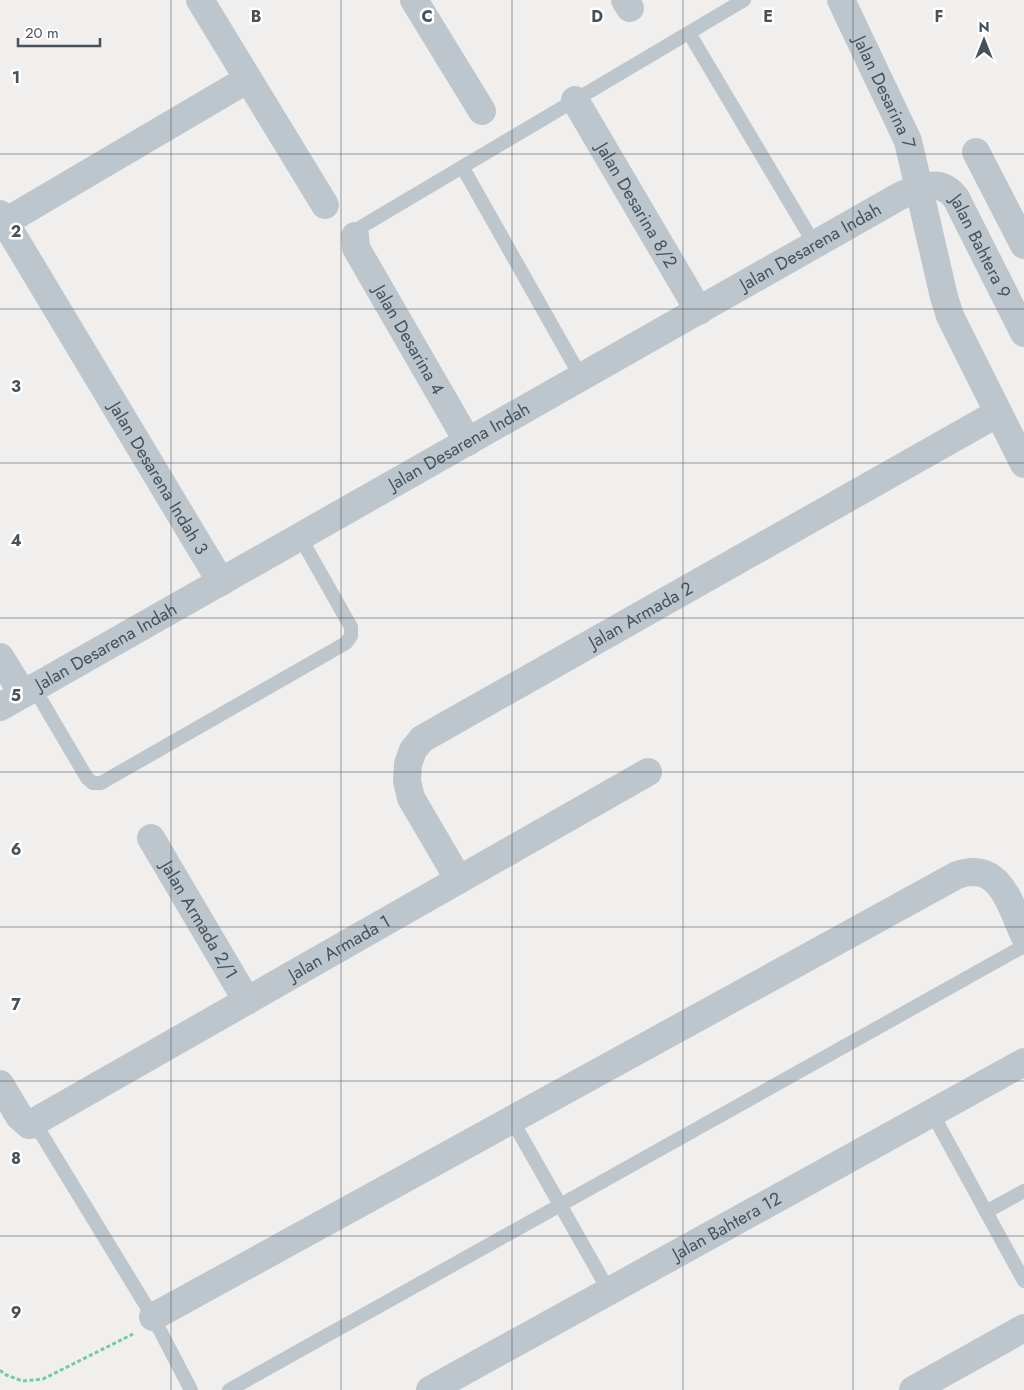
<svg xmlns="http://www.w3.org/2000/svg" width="1024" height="1390" viewBox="0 0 1024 1390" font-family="Jost,sans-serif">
<rect width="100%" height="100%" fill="#f1eeee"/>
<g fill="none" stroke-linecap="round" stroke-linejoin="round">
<path stroke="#76cb9e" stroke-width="3" stroke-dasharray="4 2.5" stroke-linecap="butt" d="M0,1370l4,4 18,7 21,-2 90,-45"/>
<g stroke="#bdc6cd" stroke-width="14">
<path d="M689,33l126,212"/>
<path d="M463,168l118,209"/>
<path d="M355,236l6,-9 383,-227"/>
<path d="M34,688l53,90 6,5h8l245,-140 5,-7v-9l-51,-90"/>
<path d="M932,1113l92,168"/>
<path d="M512,1120l97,171"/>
<path d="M29,1125l13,10 111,182 38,73"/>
<path d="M986,1212l38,-21"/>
<path d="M229,1390l795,-444"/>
</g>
<g stroke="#bdc6cd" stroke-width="28">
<path d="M200,0l125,205"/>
<path d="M414,0l68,111"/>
<path d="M625,0l5,8"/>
<path id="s1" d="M841,0l67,141 36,156 6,19 74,148"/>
<path id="s2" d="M575,100l124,211"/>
<path d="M976,152l48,93"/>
<path id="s3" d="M0,214l221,368"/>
<path d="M5,222l243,-143"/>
<path id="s4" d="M355,236l1,12 112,194"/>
<path d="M0,657l23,37"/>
<path id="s5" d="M0,707l900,-511c20,-9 40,-19 56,2l68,135"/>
<path id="s6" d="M151,838l96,163"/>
<path id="s7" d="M459,880l-48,-82 -4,-17 1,-17 5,-14 9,-11 576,-326"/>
<path id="s8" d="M0,1084l19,32 10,9 619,-353"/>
<path d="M153,1317l804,-442c43,-15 53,29 67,60"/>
<path id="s9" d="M430,1390l594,-328"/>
<path d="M913,1390l111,-62"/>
</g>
</g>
<path fill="none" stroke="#47525b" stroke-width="1" stroke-opacity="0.55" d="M171,0v1390M341,0v1390M512,0v1390M683,0v1390M853,0v1390M0,154h1024M0,309h1024M0,463h1024M0,618h1024M0,772h1024M0,927h1024M0,1081h1024M0,1236h1024"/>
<g text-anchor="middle" stroke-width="5" stroke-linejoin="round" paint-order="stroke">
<g font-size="18" fill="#47525b" stroke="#fff">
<text dy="6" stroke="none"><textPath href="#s1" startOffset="102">Jalan Desarina 7</textPath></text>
<text dy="6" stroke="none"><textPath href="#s2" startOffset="122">Jalan Desarina 8/2</textPath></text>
<text dy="6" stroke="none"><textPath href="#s5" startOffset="932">Jalan Desarena Indah</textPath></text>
<text dy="6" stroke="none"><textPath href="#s5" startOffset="1151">Jalan Bahtera 9</textPath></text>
<text dy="6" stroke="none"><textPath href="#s4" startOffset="118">Jalan Desarina 4</textPath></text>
<text dy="6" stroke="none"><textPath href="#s5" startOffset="528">Jalan Desarena Indah</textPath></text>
<text dy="6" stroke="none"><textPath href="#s3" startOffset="308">Jalan Desarena Indah 3</textPath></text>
<text dy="6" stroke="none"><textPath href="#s7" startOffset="410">Jalan Armada 2</textPath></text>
<text dy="6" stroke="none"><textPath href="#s5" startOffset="122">Jalan Desarena Indah</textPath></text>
<text dy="6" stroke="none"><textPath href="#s6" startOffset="95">Jalan Armada 2/1</textPath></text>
<text dy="6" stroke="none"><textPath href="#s8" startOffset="408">Jalan Armada 1</textPath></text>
<text dy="6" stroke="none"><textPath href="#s9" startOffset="339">Jalan Bahtera 12</textPath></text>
</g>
</g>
<g font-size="16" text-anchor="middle" font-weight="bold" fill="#47525b" stroke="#fff" stroke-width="5" stroke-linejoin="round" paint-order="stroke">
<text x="256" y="22">B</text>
<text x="427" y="22">C</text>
<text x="597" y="22">D</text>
<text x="768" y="22">E</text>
<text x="939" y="22">F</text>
<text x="16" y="83">1</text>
<text x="16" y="237">2</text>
<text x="16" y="392">3</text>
<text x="16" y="546">4</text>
<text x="16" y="701">5</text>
<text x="16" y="855">6</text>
<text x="16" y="1010">7</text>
<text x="16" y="1164">8</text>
<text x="16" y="1318">9</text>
</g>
<g transform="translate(984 40)" stroke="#ffffff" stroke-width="4" paint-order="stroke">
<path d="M0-4L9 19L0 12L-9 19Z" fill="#47525b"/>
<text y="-8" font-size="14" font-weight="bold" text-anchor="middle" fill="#47525b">N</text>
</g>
<path d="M18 38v8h82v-8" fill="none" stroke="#47525b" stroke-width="2.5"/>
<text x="25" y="38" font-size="15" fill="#47525b" stroke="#ffffff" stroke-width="4" paint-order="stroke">20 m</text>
</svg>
